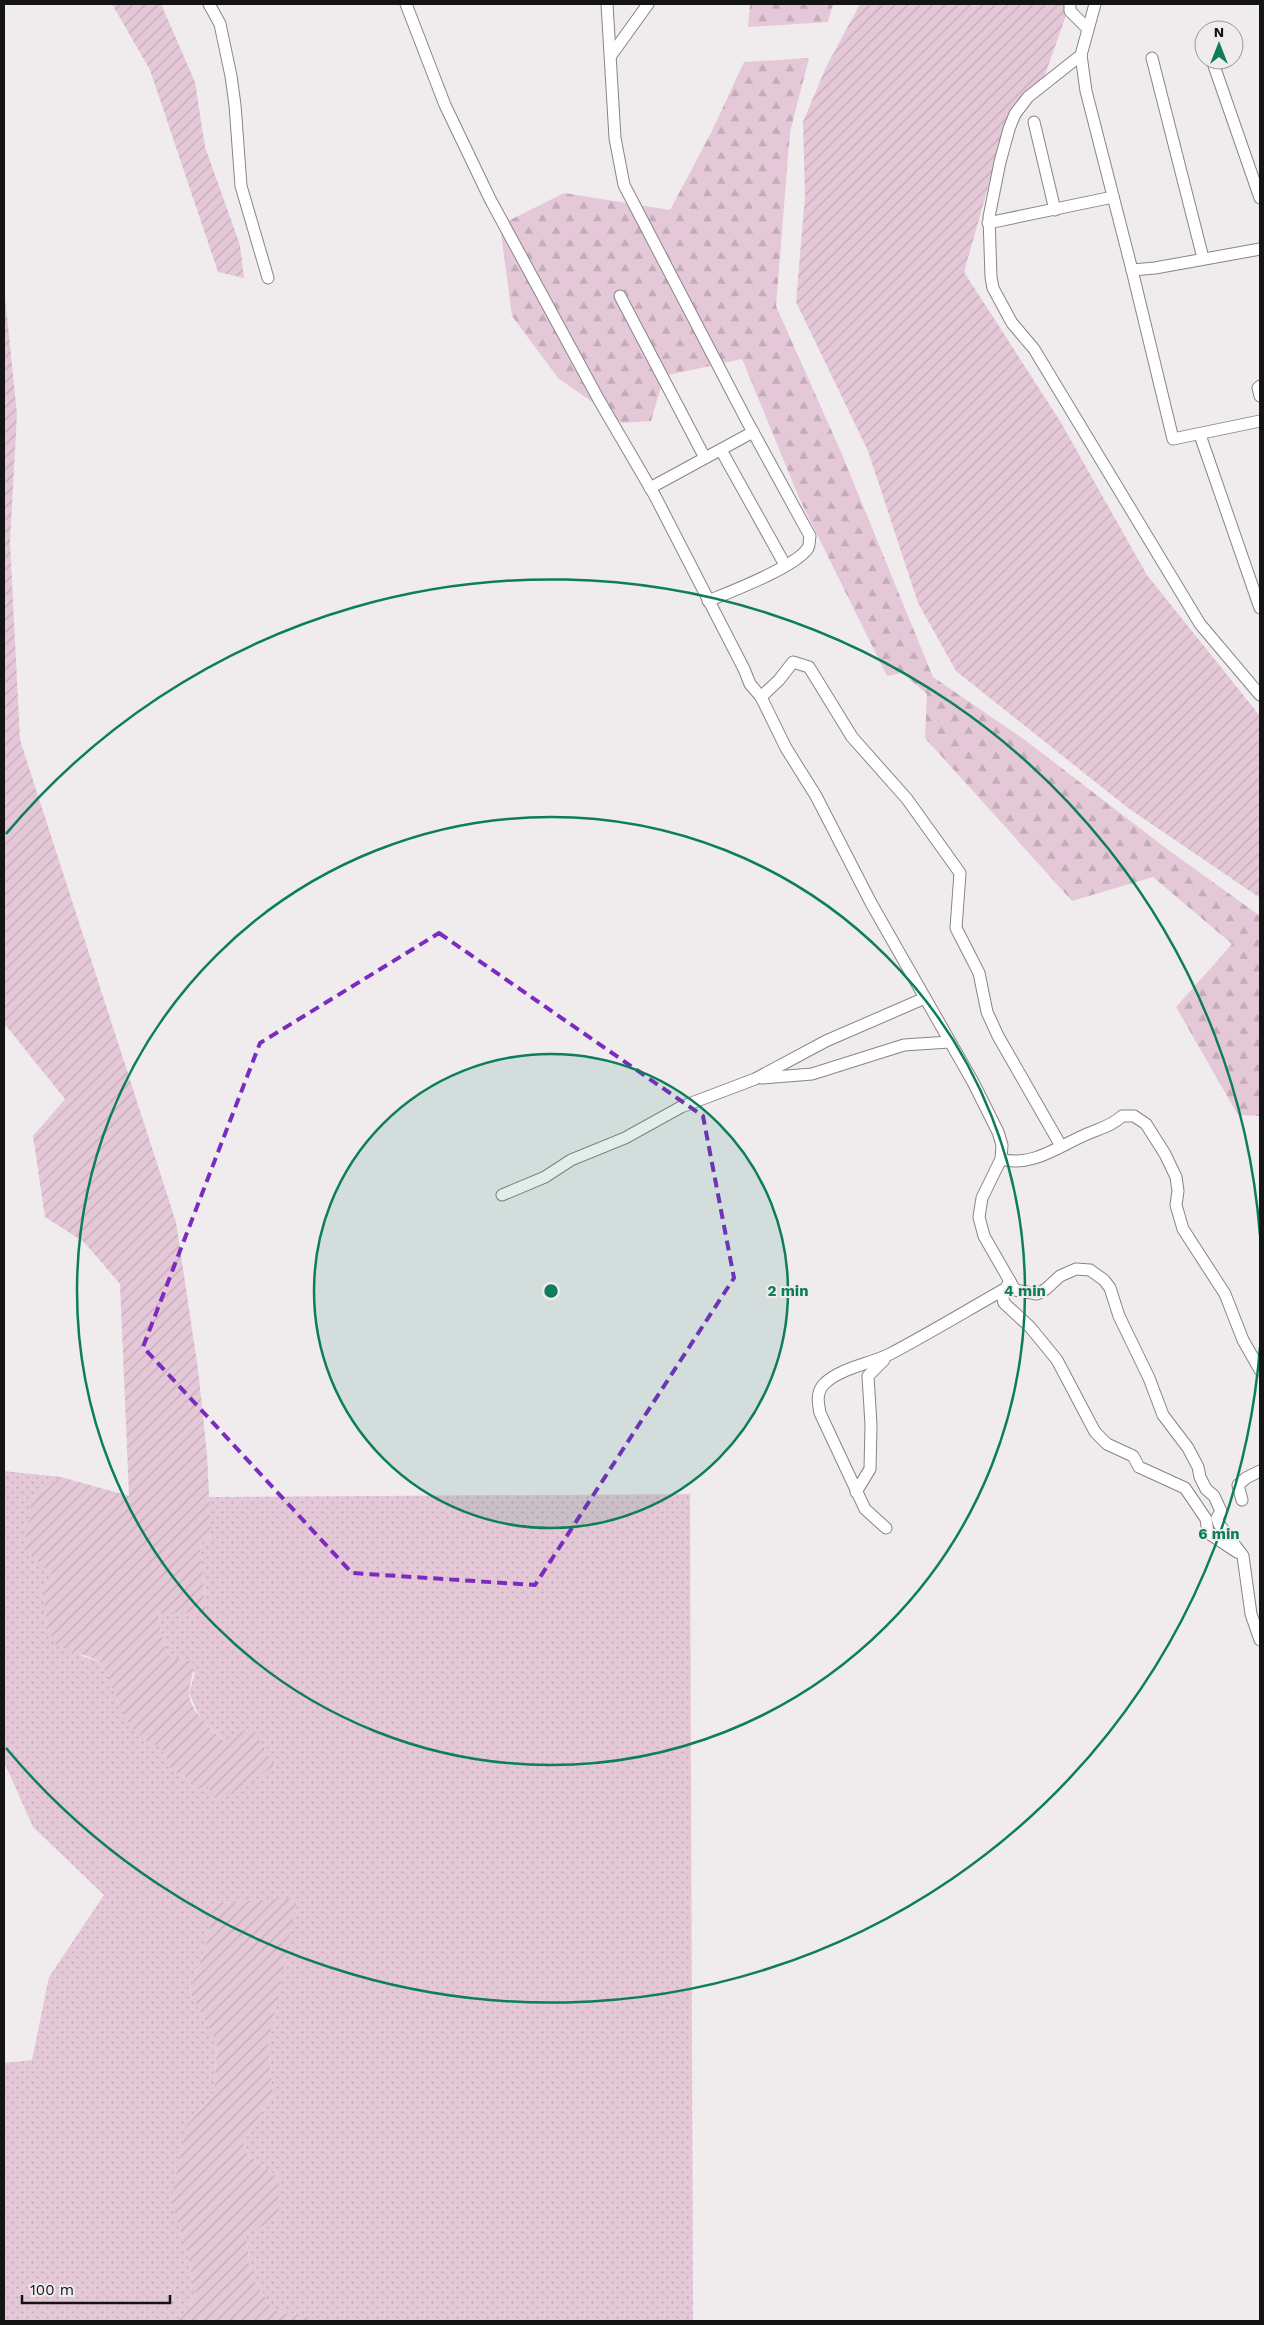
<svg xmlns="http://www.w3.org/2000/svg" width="1264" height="2325" viewBox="0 0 1264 2325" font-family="'Work Sans',sans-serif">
<defs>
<pattern id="grass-dots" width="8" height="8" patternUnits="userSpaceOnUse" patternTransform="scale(1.25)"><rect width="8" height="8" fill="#e5c8d7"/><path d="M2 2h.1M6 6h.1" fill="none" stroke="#c4abb8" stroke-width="1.8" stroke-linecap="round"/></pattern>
<pattern id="forest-firs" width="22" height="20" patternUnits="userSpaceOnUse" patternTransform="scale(1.25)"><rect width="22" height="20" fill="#e5c8d7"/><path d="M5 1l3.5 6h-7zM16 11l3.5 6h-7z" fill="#c4abb8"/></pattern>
<pattern id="garden-furrows" width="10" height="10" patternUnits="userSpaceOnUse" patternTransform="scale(1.25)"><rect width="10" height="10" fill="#e5c8d7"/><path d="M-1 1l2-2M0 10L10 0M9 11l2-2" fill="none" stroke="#c4abb8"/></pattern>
</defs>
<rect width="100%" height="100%" fill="#f0ecee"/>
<path fill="url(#grass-dots)" d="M4,1471l57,6 -29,20 23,80 -13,15 7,39 35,26 16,4 10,17 8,25 43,43 10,24 14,7 11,13 28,-49 -23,-21 -12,-27 6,-20 -25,-15 -9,-24 -2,-22h47l-6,-68 11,-8 -3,-39 482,-3 3,827h-376l-3,-4 -41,-7 -22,-35 -5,-41 33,-56 -31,-23 -5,-12 30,-49 -5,-48 28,-147 -81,4 -12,52 -14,35 28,52 -3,51 -27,32v126l9,45 -18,25h-174v-258l28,-3 17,-83 55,-82 -71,-68 -29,-65z"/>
<g fill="url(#forest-firs)">
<path d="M750,4h83l-5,18 -80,5z"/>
<path d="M809,58l-19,74 -14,174 65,146 92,225 92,63 138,106 97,70v200l-22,-1 -62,-108 56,-63 -79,-67 -81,24 -147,-163 2,-44 -25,-21 -15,3 -87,-176 -58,-141 -78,17 -13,45 -29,2 -64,-45 -46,-62 -12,-91 64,-32 106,17 41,-77 33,-71z"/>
</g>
<g fill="url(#garden-furrows)">
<path d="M112,4h49l34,78 10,65 35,98 4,33 -26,-6 -68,-202z"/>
<path d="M860,4h210l-25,71 -47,77 -34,120 96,149 87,154 113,141v182l-132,-90 -172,-137 -38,-68 -50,-152 -72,-149 9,-106 -2,-74 23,-55z"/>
<path d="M4,287l13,127 -7,128 10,198 156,482 22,147 9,85 4,82 -11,8 6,69 -47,-1 2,22 9,24 22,3c3,14 -2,18 -3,31 -1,17 23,39 35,49l28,-14 22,39 -56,36 -12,-17 -10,5 -11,-13 -14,-7 -10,-24c-38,-7 -44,-57 -61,-85l-44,-16 -7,-13 -7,-40 13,-15 -31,-28 8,-52 29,-20 68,19 -9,-212 -36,-42 -39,-25 -12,-81 32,-37 -58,-72 -3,-1z"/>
<path d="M297,1898l-29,148 5,48 -30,49 5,12 31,23 -1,40 -32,16 5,41 22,35 41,7 3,4h-139l18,-25 -9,-45 -16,-51 16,-75 27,-32 3,-50 -28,-53 14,-35 12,-52z"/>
</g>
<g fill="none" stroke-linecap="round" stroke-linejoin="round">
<g stroke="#898587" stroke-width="13">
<g id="minor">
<path d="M209,4l11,20 11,52 4,29 6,81 27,92"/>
<path d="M406,4l39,101 45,94 109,201 56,96 89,173 6,15 11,13 25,51 30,48 55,107 102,179 25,50 4,13 -1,14 -19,39 -3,19 5,19 31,54 22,4 9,-5 14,-13 16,-7 14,1 14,10 6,8 9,28 30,62 14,37 25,33 10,19 2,10 6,12 8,7 7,15 -4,7 2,6 24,32 8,58 9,26"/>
<path d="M607,4l8,134 9,47 123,236 63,115c-1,4 0,8 -2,12 -12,19 -78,44 -100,53"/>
<path d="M1070,4v7l17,17"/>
<path d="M1095,4l-14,51 -53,42 -13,17 -6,15 -9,33 -11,55 2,60 2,11 19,35 22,26 166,275 60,71"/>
<path d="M612,54l36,-50"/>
<path d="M1081,55l5,36 46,179 41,169 87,-18"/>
<path d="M1152,58l51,200"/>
<path d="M1212,60l48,138"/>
<path d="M1034,122l21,88"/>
<path d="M988,223l125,-26"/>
<path d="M1132,270l23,-2 105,-19"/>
<path d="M620,296l85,162"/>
<path d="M1260,386l-2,2 2,8"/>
<path d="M1200,435l60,173"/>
<path d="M721,450l64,115"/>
<path d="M650,488l103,-56"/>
<path d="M761,697l18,-17 14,-18 16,5 43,70 55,62 53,74 -4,55 23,45 8,39 11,24 63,110"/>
<path d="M762,1078l50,-4 92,-29 45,-3"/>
<path d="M1001,1159c30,9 58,-13 84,-24 13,-6 27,-9 37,-19h12l12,8 19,30 11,23 2,14 -2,14 7,24 42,65 18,46 17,30"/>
<path d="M502,1195l43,-18 26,-17 54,-22 56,-31 74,-28 71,-38 99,-43"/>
<path d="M1010,1281l-8,13 2,9 26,24 27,33 38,72 12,12 26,12 6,11 46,21 21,31 2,14 29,19"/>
<path d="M856,1492l14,-23 1,-44 -3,-49 16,-16"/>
<path d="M1242,1500l-4,-15 8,-7 14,-7"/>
<path d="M886,1528l-21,-19 -45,-96c-2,-11 -4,-20 4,-29 16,-16 46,-20 66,-30 38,-20 76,-43 113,-64"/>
</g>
</g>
<use href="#minor" stroke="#fff" stroke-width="11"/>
</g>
<path fill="none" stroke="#7b2cbf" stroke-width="4" stroke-dasharray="10 6" stroke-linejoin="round" d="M439,933l264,183 31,162 -199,307 -183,-12 -209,-226 117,-304z"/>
<circle cx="551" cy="1291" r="237" fill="#0c7e5b" fill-opacity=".12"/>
<g fill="none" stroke="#0c7e5b" stroke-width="2.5">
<circle cx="551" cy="1291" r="237"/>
<circle cx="551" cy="1291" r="474"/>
<path d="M1260 1347A711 711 0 0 1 6 1748M6 834A711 711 0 0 1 1260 1235"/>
</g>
<circle cx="551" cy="1291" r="8" fill="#0c7e5b" stroke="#f0ecee" stroke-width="2.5"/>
<g font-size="15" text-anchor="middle" font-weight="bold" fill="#0c7e5b" stroke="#f0ecee" stroke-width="4" stroke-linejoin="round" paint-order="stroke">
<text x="788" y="1296">2 min</text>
<text x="1025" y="1296">4 min</text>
<text x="1219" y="1539">6 min</text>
</g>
<rect width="1264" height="2325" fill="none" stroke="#151414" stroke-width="10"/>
<g transform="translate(1219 45)"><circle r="24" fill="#f0ecee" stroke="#989697"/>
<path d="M0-4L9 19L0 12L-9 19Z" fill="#0c7e5b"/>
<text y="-8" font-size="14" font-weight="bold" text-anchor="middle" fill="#151414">N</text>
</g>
<path d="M22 2295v8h148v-8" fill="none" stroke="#151414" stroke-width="2.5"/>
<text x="30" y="2295" font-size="15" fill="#151414" stroke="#f0ecee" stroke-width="4" paint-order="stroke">100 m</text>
</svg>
